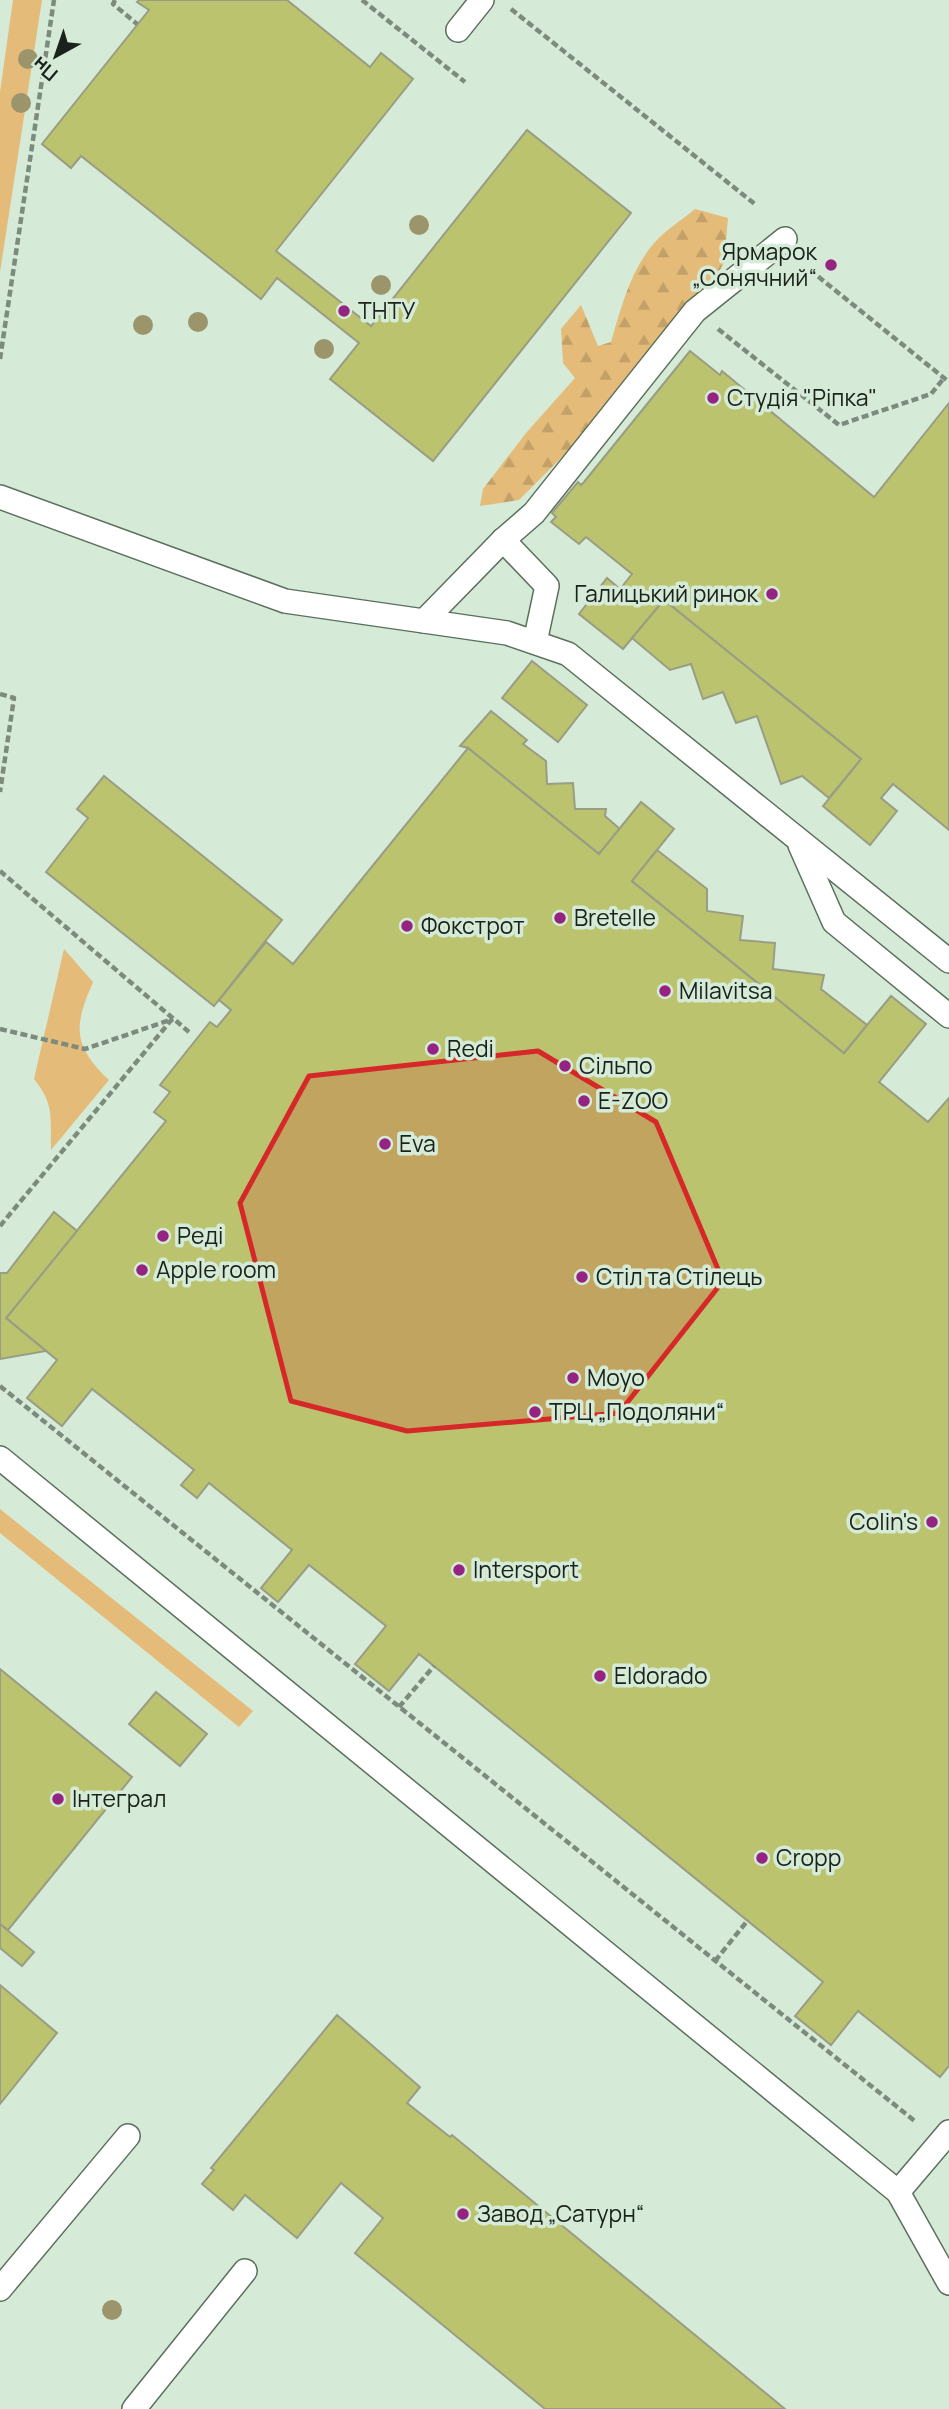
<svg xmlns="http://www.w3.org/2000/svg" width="949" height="2409" viewBox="0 0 949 2409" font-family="Manrope,sans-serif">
<defs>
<pattern id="forest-firs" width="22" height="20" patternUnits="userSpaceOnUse" patternTransform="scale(1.75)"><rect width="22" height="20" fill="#e4bb79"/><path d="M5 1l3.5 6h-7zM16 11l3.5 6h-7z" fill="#c3a068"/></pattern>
</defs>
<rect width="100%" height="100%" fill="#d5ebd7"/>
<g fill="#e4bb79">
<path d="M13,0h29l-42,272v-180z"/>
<path d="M64,949l29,33c-19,44 -21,63 16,98l-58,70c-1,-32 4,-45 -17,-71z"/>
<path d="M0,1509l253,202 -14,16 -239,-194z"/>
</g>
<path fill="url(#forest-firs)" d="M695,209l33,9 -4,45 -16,28 -71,73 -62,80 -56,56 -39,6 3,-17 43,-56 49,-55 -12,-15 -2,-34 20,-24 17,41 13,-4c10,-34 20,-74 45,-101 11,-12 26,-21 39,-32z"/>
<g fill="#bbc36f" stroke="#999d84" stroke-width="2">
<path d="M139,0h148l83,67 11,-14 32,26 -137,172 95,75 156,-196 104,83 -198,248 -103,-82 29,-36 -82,-65 -16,21 -180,-143 -10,12 -29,-24 107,-134 -12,-8z"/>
<path d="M690,351l30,24 2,-4 152,126 75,-94v427l-56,-46 -12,14 16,13 -27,34 -47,-39 38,-47 -197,-159 -41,49 -44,-35 28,-36 13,11 12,-15 -46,-37 -7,7 -28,-22 5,-5 -4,-4 26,-31 3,3 3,-3z"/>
<path d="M664,600l197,159 -32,39 -27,-22 -21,8 -24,-68 -21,7 -13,-31 -20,7 -12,-35 -21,6 -38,-32z"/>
<path d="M532,661l55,44 -29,37 -56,-44z"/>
<path d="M491,711l36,29 -4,4 23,17 1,23 26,-1 2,26h31l-1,7 15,13 -21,25 -131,-106 -8,-2z"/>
<path d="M468,748l131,106 42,-52 33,27 -42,52 212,172 47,-57 35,28 -47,58 49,40 21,-24v968l-9,11 -82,-66 -27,34 -36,-29 28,-34 -404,-328 -30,37 -34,-27 31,-38 -77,-61 -31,37 -17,-14 31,-38 -83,-67 -12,15 -16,-13 13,-15 -102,-81 -30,37 -35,-28 30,-38 -51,-42 160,-197 -12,-9 16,-20 -10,-7 50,-63 7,5 14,-17 -12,-10 47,-58 27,22z"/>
<path d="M104,776l178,144 -68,86 -168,-134 42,-54 -11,-9z"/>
<path d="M657,850l50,39v22l36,5 -3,24 35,3 -2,26 51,6 -3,14 46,36 -23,28 -212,-172z"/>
<path d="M54,1212l23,19 -71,87 40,33 -46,8v-86h7z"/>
<path d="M0,1669l132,108 -124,153 -8,-6z"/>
<path d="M156,1692l51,42 -27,32 -51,-42z"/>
<path d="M0,1924l34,28 -12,14 -22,-18z"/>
<path d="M0,1985l57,48 -57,71z"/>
<path d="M337,2015l83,72 -13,16 43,34 2,-2 333,274h-240l-190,-156 28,-35 -42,-35 -44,55 -52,-43 -12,15 -31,-26 12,-14 -3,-2z"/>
</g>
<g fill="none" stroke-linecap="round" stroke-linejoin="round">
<g stroke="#5b6f5d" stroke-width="26">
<g id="service">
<path d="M458,30l24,-30"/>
<path d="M0,497l285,104 222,32 61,21 381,307"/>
<path d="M503,540l44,46 -12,56"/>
<path d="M424,621l79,-81 31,-27 161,-202 90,-72"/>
<path d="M800,845l34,77 115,94"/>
<path d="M0,1458l898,734 51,-60"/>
<path d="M898,2192l51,91"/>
<path d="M0,2289l128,-153"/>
<path d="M134,2409l111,-138"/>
</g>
</g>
<g stroke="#7c8b7d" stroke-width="4.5" stroke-dasharray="7 3.5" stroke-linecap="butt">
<path d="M115,0l-2,4 24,20"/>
<path d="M362,0l103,82"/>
<path d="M511,9l245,196"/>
<path d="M810,270l139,112"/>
<path d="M718,329l121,96 92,-31 13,-16"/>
<path d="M0,359l54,-359"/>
<path d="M0,694l14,4 -14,94"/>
<path d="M0,871l189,161"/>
<path d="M0,1029l85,20 88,-30"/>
<path d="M0,1226l173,-208"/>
<path d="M0,1386l916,736"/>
<path d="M399,1707l35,-41"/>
<path d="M715,1961l33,-41"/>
</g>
<use href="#service" stroke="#fff" stroke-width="23"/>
</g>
<g fill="#9c956c">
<circle cx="28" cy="59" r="10"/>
<circle cx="21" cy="103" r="10"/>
<circle cx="419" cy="225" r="10"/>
<circle cx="381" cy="285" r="10"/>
<circle cx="198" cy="322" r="10"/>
<circle cx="143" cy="325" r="10"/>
<circle cx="324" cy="349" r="10"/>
<circle cx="112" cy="2310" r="10"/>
</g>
<path fill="#d62828" fill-opacity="0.2" stroke="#d62828" stroke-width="5" stroke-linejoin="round" d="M538,1051l118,71 67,159 -104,132 -212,18 -116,-30 -51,-198 69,-127z"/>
<g fill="#942382" stroke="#d5ebd7" stroke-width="2.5">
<circle cx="831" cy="265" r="7"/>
<circle cx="344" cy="311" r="7"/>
<circle cx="713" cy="398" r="7"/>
<circle cx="772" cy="594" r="7"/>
<circle cx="560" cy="918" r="7"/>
<circle cx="407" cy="926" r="7"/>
<circle cx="665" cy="991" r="7"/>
<circle cx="433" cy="1049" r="7"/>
<circle cx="565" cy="1066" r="7"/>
<circle cx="584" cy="1101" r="7"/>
<circle cx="385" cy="1144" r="7"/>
<circle cx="163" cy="1236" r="7"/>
<circle cx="142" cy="1270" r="7"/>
<circle cx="582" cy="1277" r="7"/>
<circle cx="573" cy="1378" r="7"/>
<circle cx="535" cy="1412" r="7"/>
<circle cx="932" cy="1522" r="7"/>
<circle cx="459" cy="1570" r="7"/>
<circle cx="600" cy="1676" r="7"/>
<circle cx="58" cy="1799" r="7"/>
<circle cx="762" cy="1858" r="7"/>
<circle cx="463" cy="2214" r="7"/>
</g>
<g text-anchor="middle" stroke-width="7" stroke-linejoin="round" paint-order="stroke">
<g font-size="23" fill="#1a221b" stroke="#d5ebd7" text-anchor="start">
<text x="817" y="260" text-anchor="end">Ярмарок<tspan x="817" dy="26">„Сонячний“</tspan></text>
<text x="358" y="319">ТНТУ</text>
<text x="727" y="406">Студія "Ріпка"</text>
<text x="758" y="602" text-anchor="end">Галицький ринок</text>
<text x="574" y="926">Bretelle</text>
<text x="421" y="934">Фокстрот</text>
<text x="679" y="999">Milavitsa</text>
<text x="447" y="1057">Redi</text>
<text x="579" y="1074">Сільпо</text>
<text x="598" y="1109">E-ZOO</text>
<text x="399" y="1152">Eva</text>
<text x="177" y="1244">Реді</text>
<text x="156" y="1278">Apple room</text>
<text x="596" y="1285">Стіл та Стілець</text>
<text x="587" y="1386">Moyo</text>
<text x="549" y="1420">ТРЦ „Подоляни“</text>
<text x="918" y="1530" text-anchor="end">Colin's</text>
<text x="473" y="1578">Intersport</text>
<text x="614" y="1684">Eldorado</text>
<text x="72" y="1807">Інтеграл</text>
<text x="776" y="1866">Cropp</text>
<text x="477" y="2222">Завод „Сатурн“</text>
</g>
</g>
<g transform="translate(56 56) rotate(220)" stroke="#d5ebd7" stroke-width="5" paint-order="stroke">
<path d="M0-5L12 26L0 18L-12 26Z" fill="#1a221b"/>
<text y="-10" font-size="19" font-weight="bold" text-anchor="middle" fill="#1a221b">Пн</text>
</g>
</svg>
